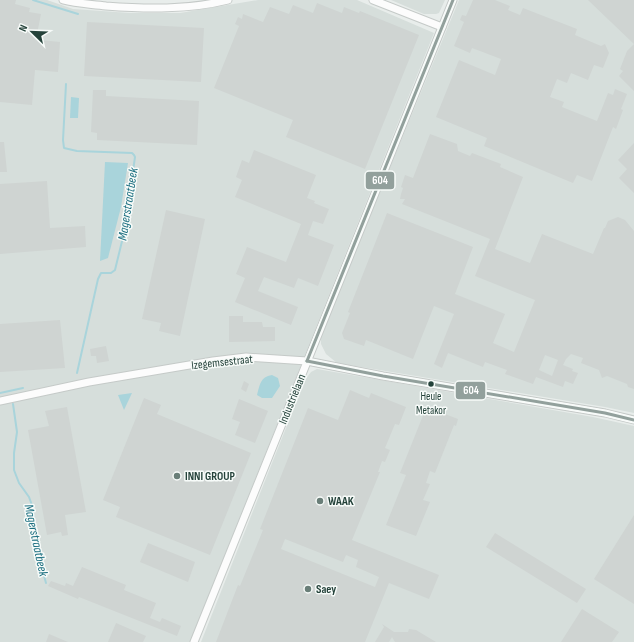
<svg xmlns="http://www.w3.org/2000/svg" width="634" height="642" viewBox="0 0 634 642" font-family="'Sofia Sans Condensed',sans-serif">
<rect width="100%" height="100%" fill="#e8edeb"/>
<g fill="#d6dedb">
<path d="M0,0h47l26,9 57,4h50l78,-13h99l77,33 -244,609h-190z"/>
<path d="M391,0h54l-6,13 -3,1h-12z"/>
<path d="M459,0h175v413l-29,-6 -268,-44 -11,-9 -5,-10v-9z"/>
<path d="M317,369l276,48 41,9v216h-433l104,-262 6,-8z"/>
</g>
<g fill="#a9d4db">
<path d="M71,97l8,1 -1,20h-8z"/>
<path d="M105,162l23,1 -7,44 -13,51 -8,3z"/>
<path d="M272,375l6,3 2,8 -8,12h-10l-5,-3c3,-10 3,-18 15,-20z"/>
<path d="M132,393l-8,17 -6,-15z"/>
</g>
<g fill="none" stroke-linecap="round" stroke-linejoin="round">
<g stroke="#a9d4db" stroke-width="2">
<path d="M33,0l45,14"/>
<path d="M66,84l-3,56 1,8 13,3 55,2 2,2 1,2 -11,76 -9,37 -4,3h-10l-3,6 -21,94"/>
<path d="M0,393l23,-5"/>
<path d="M13,404l4,28 -3,21v17l5,13 10,14 4,11 3,38 10,37"/>
</g>
</g>
<g fill="#cfd4d2" fill-rule="evenodd">
<path d="M0,0h16l-1,4 15,4 -1,4 12,2 -4,20h3v6l20,2 -2,30 -23,-2 -3,35 -32,-3z"/>
<path d="M473,0h22l15,6 -2,4 12,5 3,-7 54,21 -2,6 26,11 4,-2 4,9 -6,15 -9,-3 -6,15 -17,-7 -4,10 -10,-4 -7,18 14,5 -2,5 35,14 11,-28 5,2 2,-6 12,5 -6,15 2,1 -7,19 -3,-2 -21,54 -15,-6 -4,8 -89,-37 3,-8 -51,-21 23,-57 36,15 6,-16 -29,-11 -2,5 -16,-7 10,-24 -4,-2 2,-5 4,1z"/>
<path d="M588,0h46v91l-15,-15 4,-5 -3,-2 7,-18 7,-7z"/>
<path d="M317,3l25,10 2,-6 15,6 1,-2 59,24 -54,134 -79,-32 7,-17 -79,-32 25,-62 -4,-2 3,-7 4,2 1,-5 20,8 7,-15 19,7 4,-9 20,8z"/>
<path d="M87,22l117,6 -3,54 -117,-6z"/>
<path d="M93,90h13v6l93,5 -2,44 -100,-5v-7l-6,-1z"/>
<path d="M430,134l27,10 1,7 12,5 2,-3 29,11 -1,3 23,10 -28,72 35,14 12,-29 51,20 11,-26h1l3,-7 10,-4 7,3 9,11v158l-6,-2 -1,-3 -20,-8 -5,2 -3,-8 -18,-7 2,-5 -12,-4 -5,5 -3,6 10,4 -1,2 6,2 -5,11 -8,-3 -2,6 -27,-10 -3,7 -28,-10 2,-4 -22,-8 -2,5 -35,-14 -6,15 -8,-4 20,-50 -20,-8 -21,53 -47,-19 -2,6 -20,-7 -2,-6 8,-20 -2,-1 39,-99 86,34 -18,47 50,20 -12,29 21,9 21,-52 -60,-24 15,-37 -88,-35 3,-5h-5l1,-5 2,-6 -2,-1 4,-12 8,3zM545,355l13,5 -6,16 -13,-6z"/>
<path d="M0,142h4l3,30h-7z"/>
<path d="M634,143v50l-15,-15 8,-9 -9,-9z"/>
<path d="M254,150l62,25 -9,23 8,3 -1,2 15,6 -6,15 -10,-3 -5,14 26,10 -16,41 -20,-8 -4,10 -30,-11 -6,14 40,16 -7,18 -56,-23 10,-24 -9,-4 11,-27 39,15 15,-38 -66,-27 7,-17 -6,-3 6,-17 7,3z"/>
<path d="M47,181l3,47 35,-2 1,21 -86,7v-70z"/>
<path d="M166,210l39,9 -25,117 -21,-5 2,-8 -19,-4z"/>
<path d="M229,316h14v6h19l1,5h12v14l-46,1z"/>
<path d="M60,320l5,48 -65,4v-48z"/>
<path d="M106,346l3,15 -12,2 -1,-7h-5l-1,-7z"/>
<path d="M244,381l5,3 -3,8 -5,-3z"/>
<path d="M350,390l19,8 2,-5 35,14 -7,18 -4,-1 -10,24 5,2 -5,12 -3,-1 -4,11h2l-28,68 87,35 -10,24 -40,-16 -24,59h-149l22,-57 2,1 23,-56 -3,-1 48,-121 30,12zM285,539l58,23 3,-7 12,5 -2,7 23,10 -4,10 -94,-38z"/>
<path d="M144,398l17,7 -4,9 94,39 -41,102 -94,-38 4,-10 -17,-7z"/>
<path d="M239,399l29,12 -13,32 -20,-8 5,-13 -8,-3z"/>
<path d="M424,406l34,13 -2,7 -2,-1 -19,48 -5,-2 -4,12 4,1 -7,16 7,2 -14,34 -30,-11 20,-50 -6,-2 24,-60 -3,-1z"/>
<path d="M67,407l19,105 -21,3 3,20 -6,1 -1,-4 -14,3 -19,-105 21,-4 -4,-15z"/>
<path d="M634,515v89l-40,-25z"/>
<path d="M495,533l91,56 -9,14 -91,-56z"/>
<path d="M148,543l47,19 -7,20 -48,-20z"/>
<path d="M82,567l44,18 -2,5 32,13 -6,15 10,4 2,-4 19,8 -4,10 -98,-39 -1,2 -30,-13 3,-5 14,5 1,-3 7,3z"/>
<path d="M582,609l37,23 -7,10h-51z"/>
<path d="M116,623l30,13 -3,6h-35z"/>
<path d="M382,624l12,8h14l1,-3 7,1 20,12h-41l-3,-5 -3,5h-14l9,-15z"/>
<path d="M49,634l19,8h-22z"/>
</g>
<g fill="none" stroke-linecap="round" stroke-linejoin="round">
<g stroke="#c5cac8" stroke-width="9">
<g id="minor">
<path d="M63,0c14,4 29,4 43,6 40,3 82,4 122,-6"/>
<path d="M373,0l69,27"/>
<path d="M0,401l89,-19 124,-21 33,-4 61,4 76,15 222,37 29,7"/>
<path d="M194,642l259,-642"/>
</g>
</g>
<use href="#minor" stroke="#fcfcfc" stroke-width="7"/>
<g stroke="#f7fbf9" stroke-width="6">
<g id="bus-1">
<path d="M307,361l146,-361"/>
<path d="M307,361l76,15 222,37 29,7"/>
</g>
</g>
<use href="#bus-1" stroke="#92a09c" stroke-width="3"/>
</g>
<circle fill="#24423a" stroke="#f7fbf9" stroke-width="1.5" cx="431" cy="384" r="3.5"/>
<g fill="#697e78" stroke="#f7fbf9" stroke-width="1.5">
<circle cx="177" cy="476" r="4"/>
<circle cx="320" cy="501" r="4"/>
<circle cx="308" cy="589" r="4"/>
</g>
<g text-anchor="middle" stroke-width="3" stroke-linejoin="round" paint-order="stroke">
<g font-size="11" fill="#24423a" stroke="#f7fbf9">
<text x="431" y="400">Heule<tspan x="431" dy="14">Metakor</tspan></text>
</g>
<g font-size="12" fill="#24423a" stroke="#f7fbf9">
<text transform="translate(222 362) rotate(-6)" y="4">Izegemsestraat</text>
<text transform="translate(292 399) rotate(-68)" y="4">Industrielaan</text>
</g>
<g font-size="12" font-weight="bold" fill="#24423a" stroke="#f7fbf9" text-anchor="start">
<text x="185" y="480">INNI GROUP</text>
<text x="328" y="505">WAAK</text>
<text x="316" y="593">Saey</text>
</g>
<g font-size="13" font-style="italic" fill="#1c6f80" stroke="#f7fbf9">
<text transform="translate(127 204) rotate(-81)" y="5">Magerstraatbeek</text>
<text transform="translate(37 540) rotate(78)" y="5">Magerstraatbeek</text>
</g>
</g>
<g stroke="#f7fbf9" stroke-width="1.5">
<rect x="365" y="171" width="30" height="19" rx="4" fill="#92a09c"/>
<rect x="455" y="381" width="31" height="19" rx="4" fill="#92a09c"/>
</g>
<g font-size="11" text-anchor="middle" font-weight="bold" fill="#fff">
<text x="380" y="184">604</text>
<text x="471" y="394">604</text>
</g>
<g transform="translate(32 32) rotate(293)" stroke="#f7fbf9" stroke-width="3" paint-order="stroke">
<path d="M0-3L7 15L0 10L-7 15Z" fill="#24423a"/>
<text y="-6" font-size="11" font-weight="bold" text-anchor="middle" fill="#24423a">N</text>
</g>
</svg>
